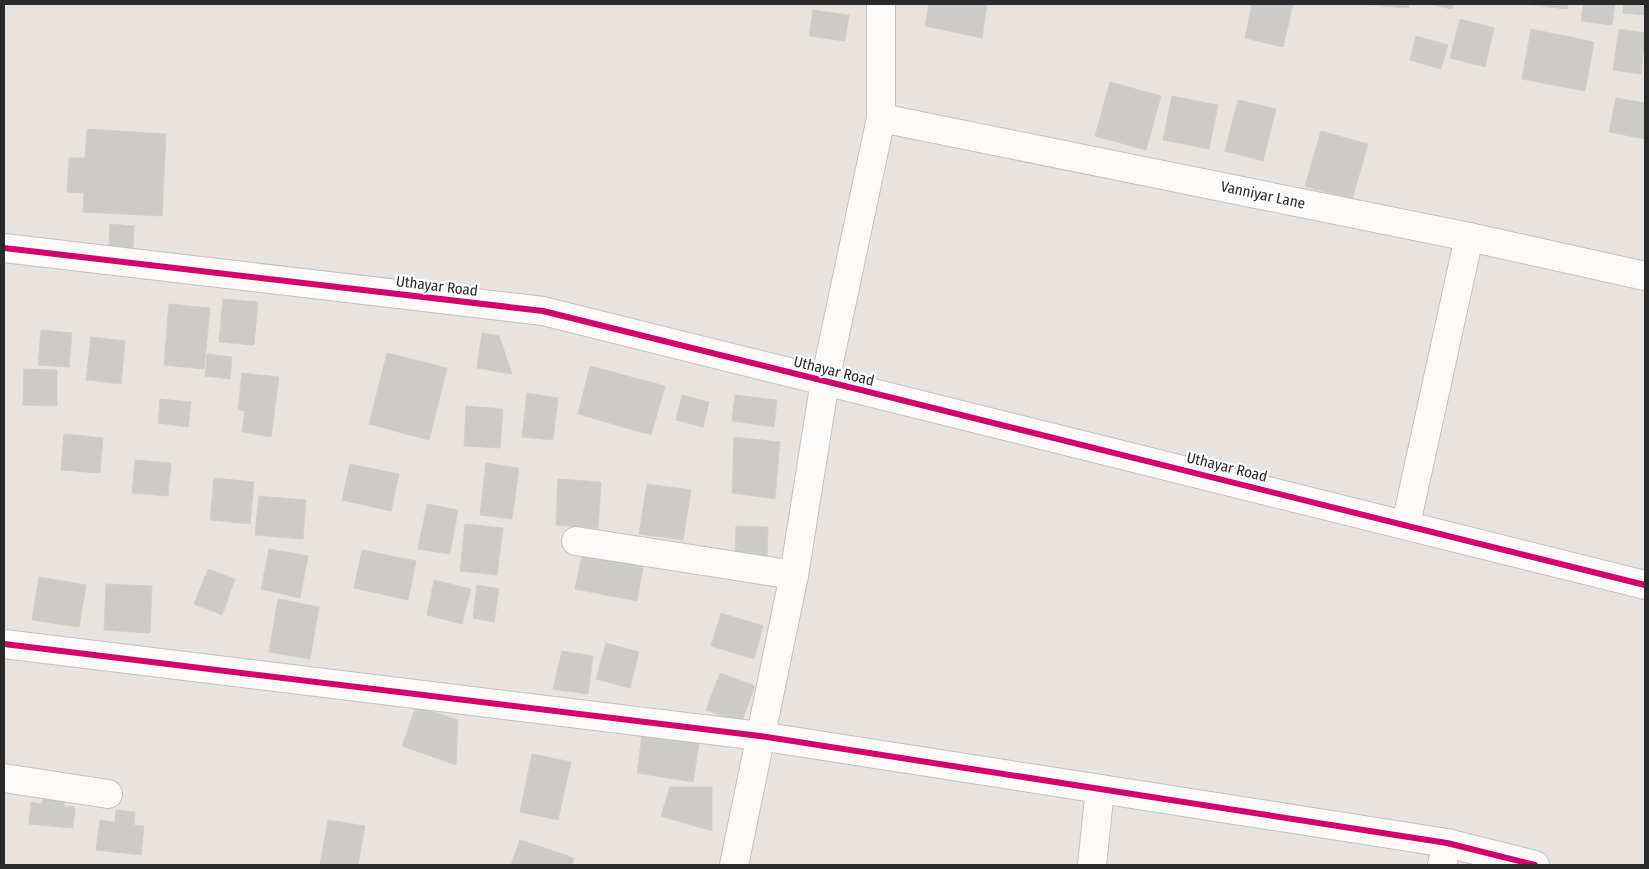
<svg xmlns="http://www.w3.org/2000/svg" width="1649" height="869" viewBox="0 0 1649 869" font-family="'Fira Sans Condensed',sans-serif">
<rect width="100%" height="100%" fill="#e8e3df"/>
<g fill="#ceccc8" stroke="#d3cfcb">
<path d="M929,4h58l-5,34 -57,-12z"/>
<path d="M1252,4h41l-10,43 -38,-9z"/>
<path d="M1357,4h52v4z"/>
<path d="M1427,4h26l-1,5z"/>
<path d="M1526,4h42l-1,5z"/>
<path d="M1583,4h32l-3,21 -31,-4z"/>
<path d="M1624,4h21v11l-22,-2z"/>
<path d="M813,10l36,5 -4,26 -36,-5z"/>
<path d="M1460,19l34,9 -9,39 -35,-9z"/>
<path d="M1531,29l63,13 -9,49 -63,-12z"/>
<path d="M1619,29l26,4 -4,41 -28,-4z"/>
<path d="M1416,36l32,9 -7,24 -31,-9z"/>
<path d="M1110,82l51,14 -15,54 -51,-14z"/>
<path d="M1172,96l46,9 -9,44 -46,-9z"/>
<path d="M1616,98l29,5v36l-36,-7z"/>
<path d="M1238,100l38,9 -13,52 -38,-10z"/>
<path d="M87,129l79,5 -4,82 -79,-4 1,-19 -17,-1 2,-34h16z"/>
<path d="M1321,131l47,13 -16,56 -47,-14z"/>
<path d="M110,224l24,2 -1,23 -24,-2z"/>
<path d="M223,299l35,3 -4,43 -35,-3z"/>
<path d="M169,304l41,4 -6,61 -40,-4z"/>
<path d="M41,330l31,3 -3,34 -31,-2z"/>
<path d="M482,333l17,3 13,38 -35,-6z"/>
<path d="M91,337l34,4 -4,43 -35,-4z"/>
<path d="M387,353l60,15 -18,72 -60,-16z"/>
<path d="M207,354l25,3 -2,22 -25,-3z"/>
<path d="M590,366l75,20 -14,49 -73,-21z"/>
<path d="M24,369l33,1v36l-34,-1z"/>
<path d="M242,373l37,4 -8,60 -29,-5 3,-21 -7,-1z"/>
<path d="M527,393l31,5 -5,42 -31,-3z"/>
<path d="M682,395l27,7 -6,25 -27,-7z"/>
<path d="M735,395l42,5 -3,27 -42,-6z"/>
<path d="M160,399l31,3 -3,25 -30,-4z"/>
<path d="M466,406l37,3 -3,39 -36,-2z"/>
<path d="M64,434l39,4 -3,35 -39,-3z"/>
<path d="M734,437l46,5 -5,57 -43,-6z"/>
<path d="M135,460l36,3 -3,33 -36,-3z"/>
<path d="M486,463l33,5 -7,51 -32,-4z"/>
<path d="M350,464l49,10 -8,37 -49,-11z"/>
<path d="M214,478l40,4 -4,42 -40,-4z"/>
<path d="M558,479l43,3 -3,46 -42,-3z"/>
<path d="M647,484l44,6 -8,50 -44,-6z"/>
<path d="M259,496l47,4 -3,39 -48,-4z"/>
<path d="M427,504l31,6 -8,44 -32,-5z"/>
<path d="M465,524l38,4 -6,47 -37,-4z"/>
<path d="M736,526l32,1 -1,31 -32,-2z"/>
<path d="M269,549l39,7 -8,42 -39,-9z"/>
<path d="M362,550l54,11 -8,39 -54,-12z"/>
<path d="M583,550l61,12 -7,39 -62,-12z"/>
<path d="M208,569l27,10 -13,36 -28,-11z"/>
<path d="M39,577l47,8 -7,42 -47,-7z"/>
<path d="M434,580l37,9 -9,35 -35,-9z"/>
<path d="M106,584l46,2 -2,47 -46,-3z"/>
<path d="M477,585l22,4 -5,33 -21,-4z"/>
<path d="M278,599l41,8 -9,52 -41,-7z"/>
<path d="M721,613l42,13 -9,33 -43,-13z"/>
<path d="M606,643l33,9 -9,36 -34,-9z"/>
<path d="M562,651l31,5 -5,38 -35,-5z"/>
<path d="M720,673l35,13 -14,37 -35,-13z"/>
<path d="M416,706l42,14 -2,45 -54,-19z"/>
<path d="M642,735l57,8 -6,39 -56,-9z"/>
<path d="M532,754l39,8 -13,58 -38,-8z"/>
<path d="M670,787h42v44l-51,-15z"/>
<path d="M44,791l22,2 -2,13 11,1 -2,21 -44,-4 2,-22 11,2z"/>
<path d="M116,810l19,2 -1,13 10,1 -3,29 -45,-5 4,-30 15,2z"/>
<path d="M328,820l37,6 -7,39h-38z"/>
<path d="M520,840l54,18 -2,7h-61z"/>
</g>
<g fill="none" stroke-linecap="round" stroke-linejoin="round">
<g stroke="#c1c0c1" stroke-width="30">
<g id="minor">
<path d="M881,118l588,119 176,39"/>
<path d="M4,248l539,63 1102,274"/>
<path d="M1406,524l63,-287"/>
<path d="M576,541l218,34"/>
<path d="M4,644l756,92 687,107 88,22"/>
<path d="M4,778l104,16"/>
<path d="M734,865l60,-290 31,-194 56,-263v-114"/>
<path d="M1092,865l8,-76"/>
<path d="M1442,865l5,-22"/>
</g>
</g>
<use href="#minor" stroke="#fcfbfa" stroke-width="28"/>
<g stroke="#fff" stroke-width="9">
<g id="cycleway">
<path d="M4,248l539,63 1102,274"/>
<path d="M4,644l756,92 687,107 88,22"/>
</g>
</g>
<use href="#cycleway" stroke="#d6006c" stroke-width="6"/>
</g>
<g text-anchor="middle" stroke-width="4.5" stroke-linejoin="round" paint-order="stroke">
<g font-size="15" fill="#2a2a2a" stroke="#fff">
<text transform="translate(1263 195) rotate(12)" y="5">Vanniyar Lane</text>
<text transform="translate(437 286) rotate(7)" y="5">Uthayar Road</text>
<text transform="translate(834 371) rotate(14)" y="5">Uthayar Road</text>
<text transform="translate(1227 467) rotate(14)" y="5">Uthayar Road</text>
</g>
</g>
<rect width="1649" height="869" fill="none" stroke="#2a2a2a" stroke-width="10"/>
</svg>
